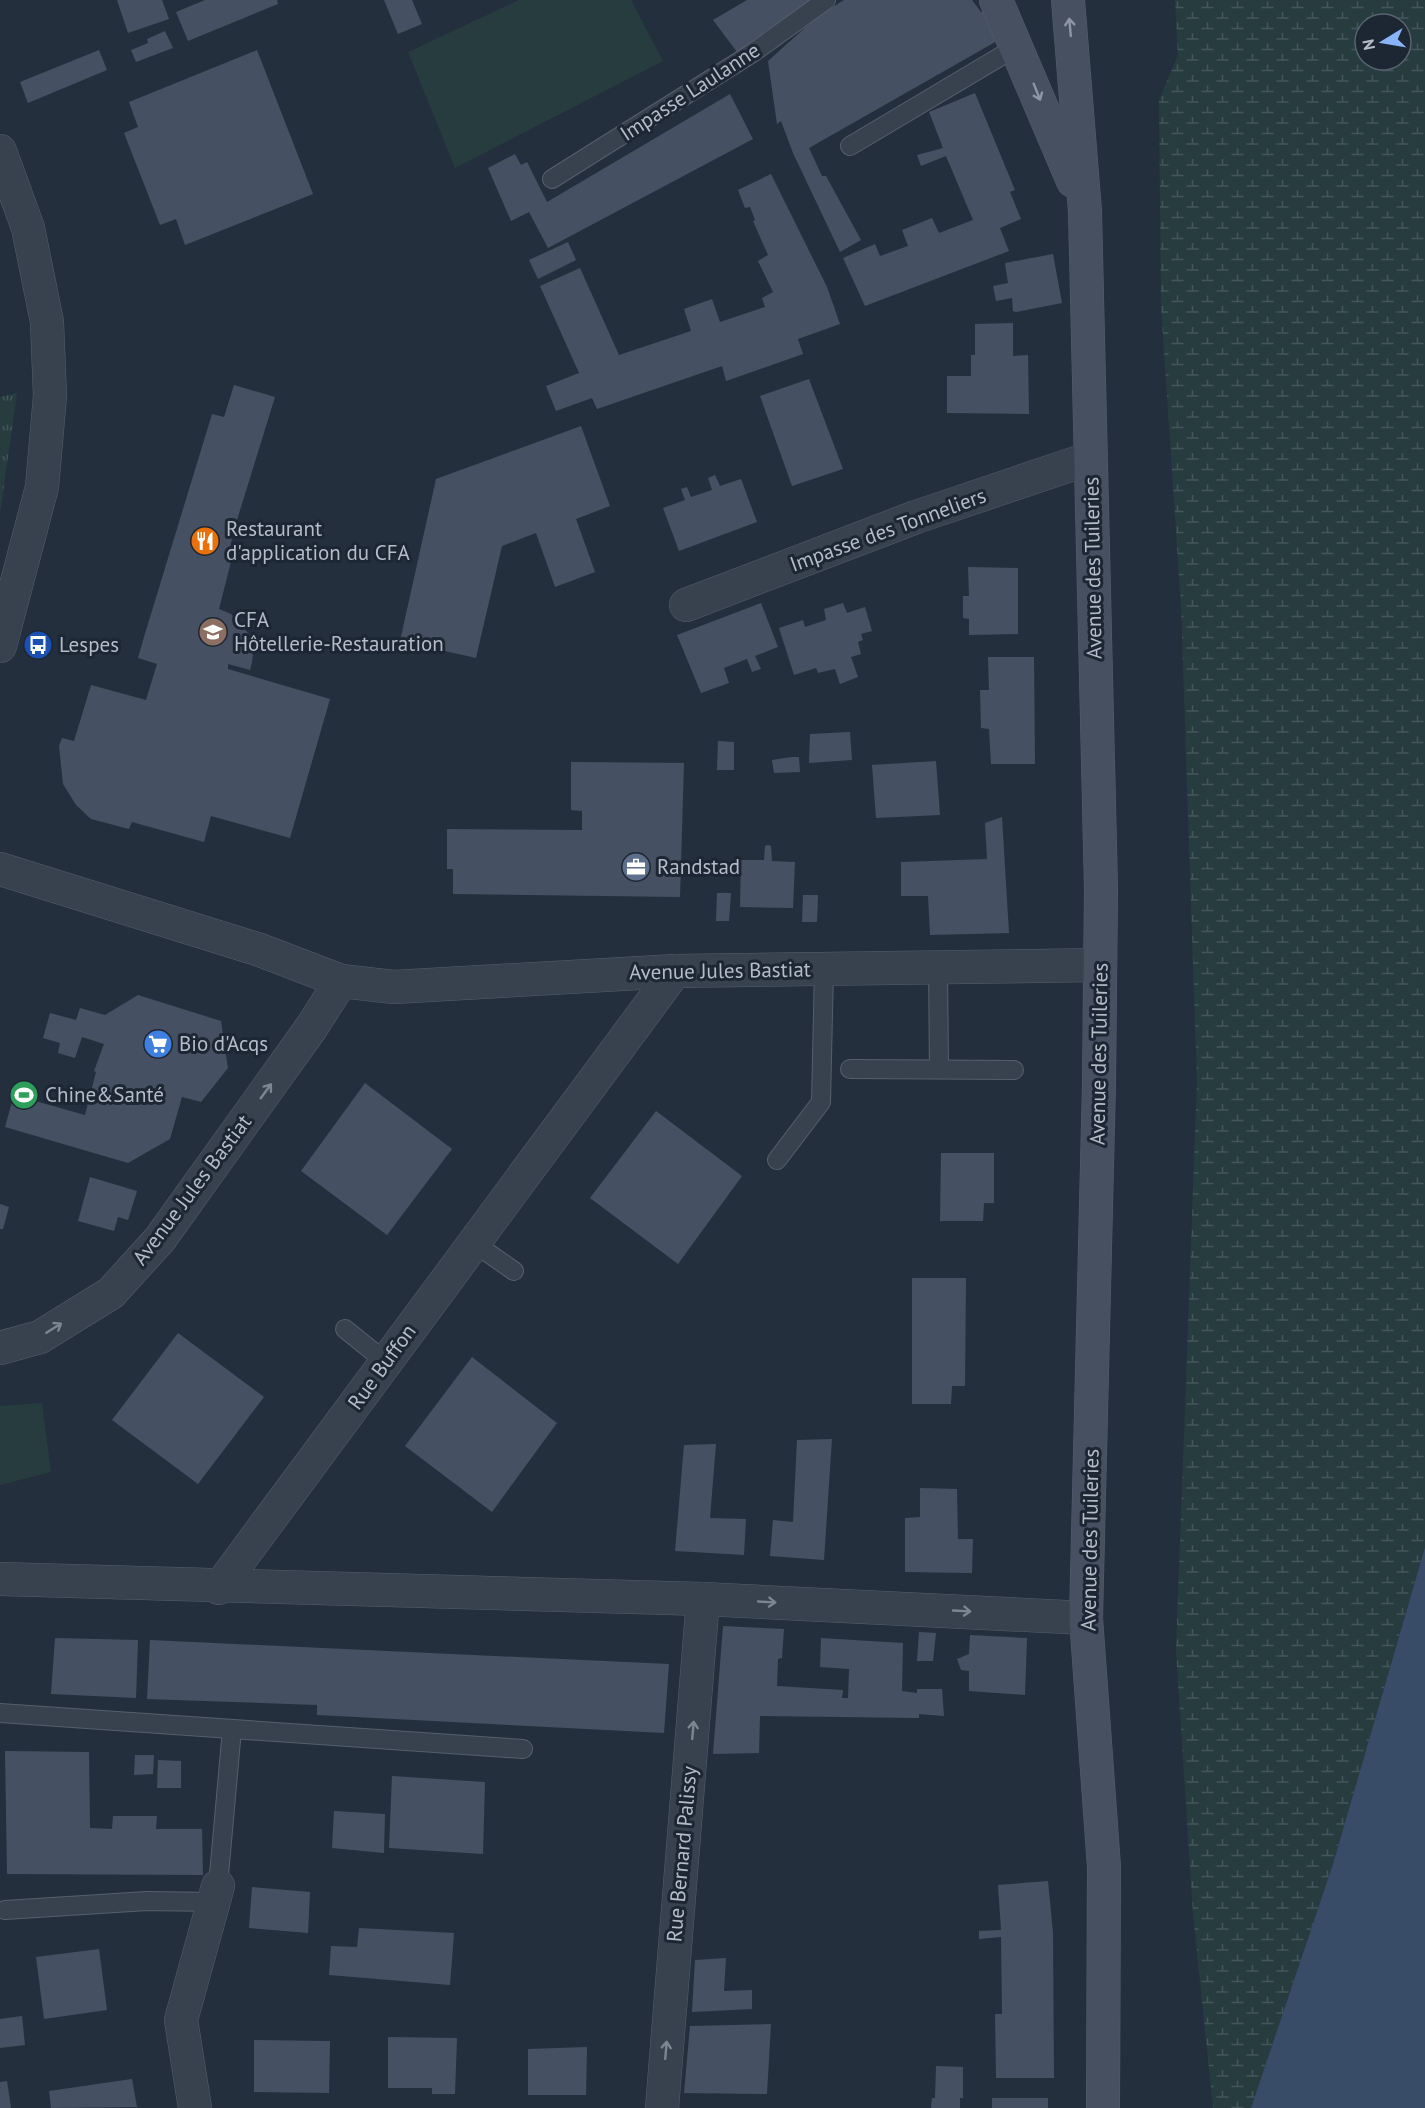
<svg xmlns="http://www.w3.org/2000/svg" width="1425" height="2108" viewBox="0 0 1425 2108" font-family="'PT Sans',sans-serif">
<defs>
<pattern id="grass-tufts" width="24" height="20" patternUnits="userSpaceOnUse" patternTransform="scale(1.5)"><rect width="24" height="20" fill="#263c3f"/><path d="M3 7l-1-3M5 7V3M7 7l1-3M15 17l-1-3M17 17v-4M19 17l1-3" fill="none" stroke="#435659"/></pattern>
<pattern id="wetland-marsh" width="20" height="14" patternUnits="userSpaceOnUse" patternTransform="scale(1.5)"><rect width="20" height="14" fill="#263c3f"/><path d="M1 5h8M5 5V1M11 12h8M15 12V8" fill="none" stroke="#435659"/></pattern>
</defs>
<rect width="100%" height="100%" fill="#242f3e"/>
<path fill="url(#grass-tufts)" d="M17,393l-16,114 -1,5v-115z"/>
<path fill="url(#wetland-marsh)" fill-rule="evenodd" d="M1175,0h250v1547l-92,317 -82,244h-38l-20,-194 -17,-263 21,-569 -16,-476 -20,-300 -2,-206 19,-45zM1365,24h36v36h-36z"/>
<g fill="#263c3f">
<path d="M519,0h112l32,61 -208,107 -47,-116z"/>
<path d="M42,1403l9,69 -51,13v-79z"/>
</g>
<path fill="#394c67" d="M1425,1547v561h-174l82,-244z"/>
<g fill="#455162">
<path d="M117,0h45l7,19 -41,14z"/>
<path d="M205,0h72l1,4 -90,37 -12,-29z"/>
<path d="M384,0h28l10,24 -24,10z"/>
<path d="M747,0h65l-75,52 -24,-32z"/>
<path d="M844,0h128l9,12 6,-3 10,32 -188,107 13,28h4l35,64 -21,12 -47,-99 -12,-32 -4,3 -9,-63 50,-45z"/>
<path d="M165,31l8,17 -37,14 -5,-12 17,-7 -1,-4z"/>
<path d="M99,50l8,20 -79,33 -8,-21z"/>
<path d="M257,50l56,144 -128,51 -9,-26 -16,6 -36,-92 14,-6 -9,-25z"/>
<path d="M975,93l40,97 -5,2 11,27 -21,9 9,23 -144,55 -22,-48 32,-14 5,12 28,-10 -6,-16 30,-12 7,15 34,-13 -27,-64 -25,10 -4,-11 26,-7 -14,-36z"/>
<path d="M730,94l23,45 -205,109 -19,-36 -18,9 -23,-53 27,-14 6,11 6,-3 20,40z"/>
<path d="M771,174l56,113 13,37 -42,15 5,15 -77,27 -4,-15 -125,43 -5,-11 -36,13 -10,-25 33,-13 -39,-87 40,-18 39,87 72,-24 -7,-22 28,-10 8,23 45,-15 -3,-9 11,-6 -15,-31 10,-6 -15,-34 2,-1 -5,-13 -5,1 -7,-18z"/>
<path d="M568,242l8,18 -38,19 -9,-19z"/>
<path d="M1053,254l9,49 -46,9 -3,-1 -1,-13 -16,3 -3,-15 15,-3 -3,-20z"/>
<path d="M1013,323v33l15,-1 1,59 -82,-1v-37h24v-21h4v-31z"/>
<path d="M809,379l34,90 -51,17 -32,-90z"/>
<path d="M234,385l41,12 -42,136 -3,15 4,2 -15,59 12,5 18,20 5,12 -2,16 -2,8 -22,-6v5l102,30 -40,139 -79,-22 -7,26 -72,-20 -3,7 -38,-10 -15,-14 -13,-21 -4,-38 3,-8 12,3 17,-56 55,15 11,-36 -19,-6 6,-21 68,-223 12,3z"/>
<path d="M581,426l29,80 -34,13 19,53 -40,15 -19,-54 -34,13 -26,112 -76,-17 36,-162z"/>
<path d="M715,475l5,11 21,-7 16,43 -78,29 -16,-43 22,-8 -4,-11 6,-2 4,10 21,-7 -4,-12z"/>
<path d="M968,567l50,1v66l-49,1v-16l-6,-1v-22h6z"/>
<path d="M761,603l17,44 -23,9 6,13 -9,3 -5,-13 -23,9 5,15 -28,10 -24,-58z"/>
<path d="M843,603l4,10 18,-6 7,24 -11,3 2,6 -5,2 3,12 -10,3 7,20 -18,7 -5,-15 -17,4 -2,-5 -22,7 -15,-47 24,-8 2,7 21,-7 -2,-11z"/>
<path d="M988,657h46l1,107h-44l-2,-35 -8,-1 -1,-38h9z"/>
<path d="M850,732l2,28 -43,3 1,-29z"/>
<path d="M718,741l16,1v28h-17z"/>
<path d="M792,757h7l1,15 -26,1 -2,-13z"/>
<path d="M936,761l4,54 -64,3 -4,-53z"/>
<path d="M571,762l113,1 -4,134 -227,-3v-25h-6v-40l135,1v-19l-11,-1z"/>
<path d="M1002,817l7,116 -79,2 -2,-39h-27v-34l86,-3 -2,-36z"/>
<path d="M768,845l3,1 1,15 23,1 -2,46 -53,-1 1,-47h23l1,-14z"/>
<path d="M717,893h14l-2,28h-13z"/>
<path d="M803,895h15l-1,27h-15z"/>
<path d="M138,995l83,26 7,47 -27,34 -19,-5 -12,42 -42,24 -123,-36 9,-32 71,20 11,-43 -2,-1 10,-27 -22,-7 -7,21 -17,-5 2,-10 -17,-5 7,-25 26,7 4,-12 25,7z"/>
<path d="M365,1083l87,66 -65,86 -86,-64z"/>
<path d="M656,1111l86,65 -64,88 -88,-66z"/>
<path d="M941,1153h53v50h-10l-1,18h-43z"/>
<path d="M90,1177l47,14 -9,29 -10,-3 -4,14 -36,-10z"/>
<path d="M0,1204l9,3 -6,22h-3z"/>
<path d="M912,1278h54l-1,108h-13l-1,18h-39z"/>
<path d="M178,1333l86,64 -66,87 -86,-64z"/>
<path d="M472,1357l85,66 -65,89 -87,-66z"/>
<path d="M832,1439l-8,121 -54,-4 3,-36 20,2 4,-82z"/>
<path d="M716,1444l-6,74 36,1 -2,36 -69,-4 9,-106z"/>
<path d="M920,1488l37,1 1,50h15l-1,34 -67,-1v-54l15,-1z"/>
<path d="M723,1626l61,3 -2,29 -4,1 -1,27 66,4 -1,8h6l1,-29 -29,-2 1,-29 82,5 -1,48 15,2v-4h25l2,27 -25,-2v4l-159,-2 -1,37 -46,1z"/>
<path d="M919,1632l17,1 -3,28h-16z"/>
<path d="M970,1635l57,3 -2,57 -56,-4v-20l-8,-1 -4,-11 12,-5z"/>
<path d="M55,1638l83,2 -2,58 -85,-4z"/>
<path d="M150,1640l519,24 -5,69 -347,-18v-10l-170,-6z"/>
<path d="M5,1751l84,1 1,76 22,1 1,-13h44l-1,13h46l1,46 -196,-1z"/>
<path d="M135,1755h19l-1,19 -19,1z"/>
<path d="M158,1760l23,1v27h-24z"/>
<path d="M392,1776l93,6 -2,72 -94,-6z"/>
<path d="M334,1811l51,3 -1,39 -52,-5z"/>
<path d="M1048,1881l5,52 1,145h-58l-1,-64h7l-1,-77 -22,2v-8l22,-1 -3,-45z"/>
<path d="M252,1887l58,5 -2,41 -59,-5z"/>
<path d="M359,1928l95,5 -4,52 -121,-10 2,-29 26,1z"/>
<path d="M99,1949l8,61 -63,9 -8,-62z"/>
<path d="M726,1958l-2,33 28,-1v19l-60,3 3,-52z"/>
<path d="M22,2016l3,29 -25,3v-29z"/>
<path d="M771,2024l-4,70 -83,-1 6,-67z"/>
<path d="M388,2037l69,1 -2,56h-23v-6h-44z"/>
<path d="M254,2040l76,1 -1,52 -75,-1z"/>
<path d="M587,2047l-1,48h-58v-46z"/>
<path d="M936,2066l27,1v31h-3v10h-29l1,-10h3z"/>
<path d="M132,2079l5,28 -86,1 -2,-17z"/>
<path d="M7,2081l4,27h-11v-26z"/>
<rect x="992" y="2098" width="56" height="10"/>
</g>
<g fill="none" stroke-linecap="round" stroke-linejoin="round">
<g stroke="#565f6c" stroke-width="20">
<g id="lane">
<path d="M850,146l168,-100"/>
<path d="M552,179l202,-127 72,-52"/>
<path d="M938,967l1,102"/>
<path d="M850,1069l164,1"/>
<path d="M777,1160l44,-58 3,-133"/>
<path d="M474,1243l40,28"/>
<path d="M345,1329l41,33"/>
<path d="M0,1713l523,36"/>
<path d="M218,1886l14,-157"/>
<path d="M5,1910l142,-9 67,1"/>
</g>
</g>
<g stroke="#565f6c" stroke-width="34">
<g id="street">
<path d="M0,151l28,77 19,94 3,74 -8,91 -42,159"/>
<path d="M686,605l230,-88 175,-59"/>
<path d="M0,869l257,80 84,32 53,6 281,-16 425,-6"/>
<path d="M0,1348l40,-11 71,-44 49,-54 151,-211 30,-47"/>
<path d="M0,1579l703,20"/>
<path d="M219,1588l456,-617"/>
<path d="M195,2108l-14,-88 37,-134"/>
<path d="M662,2108l41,-509 383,19"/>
</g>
</g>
<g stroke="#565f6c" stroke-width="34">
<g id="secondary">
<path d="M996,0l77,181"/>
<path d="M1068,0l17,211 16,678 -2,194 -13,535 18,249 -1,241"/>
</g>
</g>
<use href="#lane" stroke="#38414e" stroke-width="18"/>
<use href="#street" stroke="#38414e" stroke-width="33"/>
<use href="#secondary" stroke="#465061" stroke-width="33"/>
</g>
<defs><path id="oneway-shaft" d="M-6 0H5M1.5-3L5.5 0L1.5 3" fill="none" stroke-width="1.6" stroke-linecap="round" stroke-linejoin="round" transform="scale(1.5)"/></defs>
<g stroke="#8e96a5">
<use href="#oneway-shaft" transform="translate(1070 27) rotate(-95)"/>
<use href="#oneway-shaft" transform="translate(1037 92) rotate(68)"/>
</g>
<g stroke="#7c8592">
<use href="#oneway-shaft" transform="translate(266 1091) rotate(-54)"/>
<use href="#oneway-shaft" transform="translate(54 1328) rotate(-32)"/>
<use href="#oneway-shaft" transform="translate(767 1602) rotate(3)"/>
<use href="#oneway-shaft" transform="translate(962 1611) rotate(3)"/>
<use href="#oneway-shaft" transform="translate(693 1730) rotate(-85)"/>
<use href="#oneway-shaft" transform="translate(666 2050) rotate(-85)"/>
</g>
<defs>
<g id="restaurant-disc" transform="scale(1.5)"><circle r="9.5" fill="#e8710a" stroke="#1d2633"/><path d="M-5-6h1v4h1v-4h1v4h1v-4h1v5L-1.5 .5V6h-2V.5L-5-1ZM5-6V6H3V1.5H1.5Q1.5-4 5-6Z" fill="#fff"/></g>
<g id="school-disc" transform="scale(1.5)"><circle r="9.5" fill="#8d6e63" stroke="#1d2633"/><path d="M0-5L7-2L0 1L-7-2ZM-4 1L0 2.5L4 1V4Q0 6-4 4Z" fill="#fff"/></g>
<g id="bus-disc" transform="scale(1.5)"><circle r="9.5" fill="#1a4fb4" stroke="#1d2633"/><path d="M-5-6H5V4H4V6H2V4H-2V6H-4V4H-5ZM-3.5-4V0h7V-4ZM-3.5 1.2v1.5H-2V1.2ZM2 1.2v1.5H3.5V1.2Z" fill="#fff"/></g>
<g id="office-disc" transform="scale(1.5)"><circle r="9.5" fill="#5c6f8a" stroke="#1d2633"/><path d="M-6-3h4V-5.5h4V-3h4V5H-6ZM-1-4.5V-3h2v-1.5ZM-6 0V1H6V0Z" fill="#fff"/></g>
<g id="supermarket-disc" transform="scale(1.5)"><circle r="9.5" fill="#3f7fe0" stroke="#1d2633"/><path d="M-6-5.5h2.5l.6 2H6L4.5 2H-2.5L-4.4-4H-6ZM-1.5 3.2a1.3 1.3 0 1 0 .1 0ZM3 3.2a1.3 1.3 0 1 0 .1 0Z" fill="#fff"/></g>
<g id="stadium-disc" transform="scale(1.5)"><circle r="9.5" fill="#2e9e5b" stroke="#1d2633"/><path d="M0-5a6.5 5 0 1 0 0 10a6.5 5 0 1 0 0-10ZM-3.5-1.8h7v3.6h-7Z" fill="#fff"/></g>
</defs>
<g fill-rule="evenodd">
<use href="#restaurant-disc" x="205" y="541"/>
<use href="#school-disc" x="213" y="632"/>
<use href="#bus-disc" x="38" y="645"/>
<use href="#office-disc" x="636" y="867"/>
<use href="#supermarket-disc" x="158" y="1044"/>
<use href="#stadium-disc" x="24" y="1095"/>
</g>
<g text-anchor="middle" stroke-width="6" stroke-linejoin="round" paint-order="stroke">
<g font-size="21" fill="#b4bcc9" stroke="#1d2633">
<text transform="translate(690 92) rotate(-33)" y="7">Impasse Laulanne</text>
<text transform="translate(888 530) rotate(-20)" y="7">Impasse des Tonneliers</text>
<text transform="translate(1093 568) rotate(-91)" y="7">Avenue des Tuileries</text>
<text transform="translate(720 971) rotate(-1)" y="7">Avenue Jules Bastiat</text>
<text transform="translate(1099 1054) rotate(-89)" y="7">Avenue des Tuileries</text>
<text transform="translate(192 1190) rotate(-53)" y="7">Avenue Jules Bastiat</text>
<text transform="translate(382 1367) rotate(-54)" y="7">Rue Buffon</text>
<text transform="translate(1090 1540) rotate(-89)" y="7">Avenue des Tuileries</text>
<text transform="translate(682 1854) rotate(-85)" y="7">Rue Bernard Palissy</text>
</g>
<g font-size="21" fill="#b4bcc9" stroke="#1d2633" text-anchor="start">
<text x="226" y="536">Restaurant<tspan x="226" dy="24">d'application du CFA</tspan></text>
<text x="234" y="627">CFA<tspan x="234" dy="24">Hôtellerie-Restauration</tspan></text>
<text x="59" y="652">Lespes</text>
<text x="657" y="874">Randstad</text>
<text x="179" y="1051">Bio d'Acqs</text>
<text x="45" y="1102">Chine&amp;Santé</text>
</g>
</g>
<g transform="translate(1383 42) rotate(259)"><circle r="28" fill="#1d2633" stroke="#59626f" stroke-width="1.5"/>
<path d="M0-4.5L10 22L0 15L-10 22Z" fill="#8ab4f8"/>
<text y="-9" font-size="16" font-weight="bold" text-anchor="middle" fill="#b4bcc9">N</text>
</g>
</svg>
